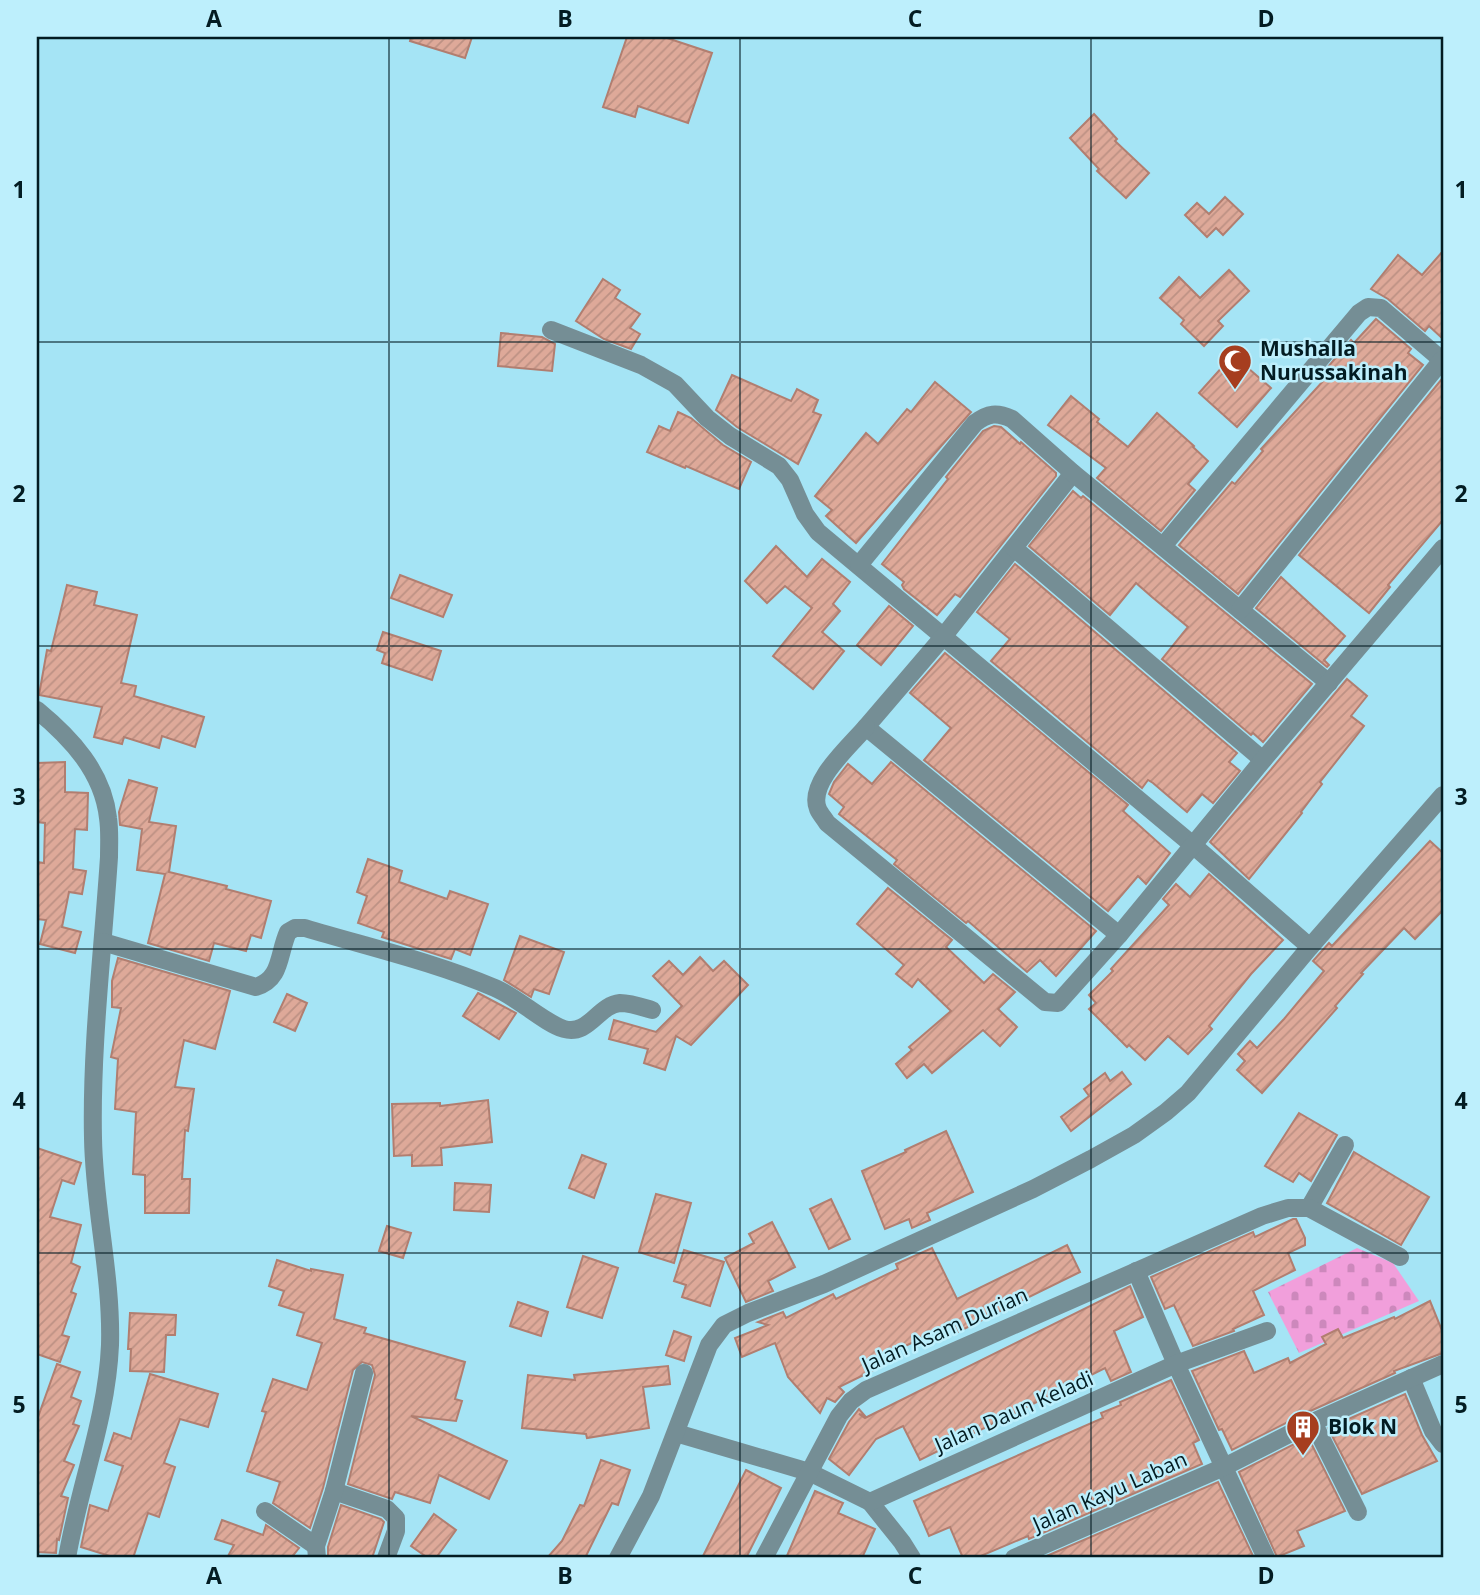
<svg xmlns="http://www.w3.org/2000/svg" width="1480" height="1595" viewBox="0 0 1480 1595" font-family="'Open Sans',sans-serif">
<defs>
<pattern id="cemetery-stones" width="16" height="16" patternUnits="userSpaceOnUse" patternTransform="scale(1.75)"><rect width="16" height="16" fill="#f19fdb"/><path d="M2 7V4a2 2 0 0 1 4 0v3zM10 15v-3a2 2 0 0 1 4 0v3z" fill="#cd88bc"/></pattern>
<pattern id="building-hatch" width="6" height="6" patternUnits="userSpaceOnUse" patternTransform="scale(1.75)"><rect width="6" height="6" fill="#dea999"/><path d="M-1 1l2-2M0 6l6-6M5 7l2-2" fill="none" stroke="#bd9184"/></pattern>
</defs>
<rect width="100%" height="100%" fill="#a5e4f5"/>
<path fill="url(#cemetery-stones)" d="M1357,1248l36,15 26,38 -120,52 -31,-61z"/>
<g fill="url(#building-hatch)" stroke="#b17e70" stroke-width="2">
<path d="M411,37h61l-7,21 -55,-17z"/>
<path d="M627,37h37l48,16 -24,70 -50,-17 -3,11 -32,-10z"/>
<path d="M1094,114l23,25 -2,2 34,32 -23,25 -29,-27 2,-2 -29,-31z"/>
<path d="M1225,197l18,17 -20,21 -7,-7 -9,9 -22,-22 12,-12 12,11z"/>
<path d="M1443,251v88l-14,-13 -4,5 -37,-32 -17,-10 27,-34 24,20z"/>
<path d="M1229,270l20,21 -31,30 5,5 -19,20 -23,-22 3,-4 -24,-22 19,-21 21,21z"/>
<path d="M603,279l17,11 -5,8 25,16 -10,14 10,6 -9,15 -27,-10 -28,-18z"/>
<path d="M1376,319l35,30 -3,4 15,12 -185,229 -59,-49 53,-63 3,2 28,-33 -2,-2 64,-70 -4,-4 30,-35 3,3z"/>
<path d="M501,333l41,4 13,7 -3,27 -54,-5z"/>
<path d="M1233,355l38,33 -34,39 -38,-34z"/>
<path d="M732,375l59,26 6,-12 21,11 -5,12 8,3 -23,49 -61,-37 -21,-17z"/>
<path d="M1441,380l2,2v138l-55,65 2,2 -21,26 -70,-58z"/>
<path d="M935,382l36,30 -115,131 -30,-27 6,-6 -17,-14 51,-63 12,11 29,-35 4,3z"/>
<path d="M1071,396l28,23 -2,3 31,25 29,-34 37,33 -1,1 15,14 -20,23 7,6 -34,41 -64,-53 9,-10 -58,-43z"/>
<path d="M678,412l13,6 32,27 28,17 -12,27 -53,-23 -1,2 -38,-16 12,-26 11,5z"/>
<path d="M994,426l7,1 19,17 1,-2 35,31v3l-96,121 -5,-3 -18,21 -33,-26 -2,-4 2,-3 -22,-18 66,-85 -2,-2 37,-46z"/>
<path d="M1073,491l8,7 2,-2 229,188 -49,58 -10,-9 -2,2 -89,-76 26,-32 -36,-30 -16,-14 -26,32 -81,-69z"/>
<path d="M776,546l31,31 15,-18 28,23 -17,22 7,7 -18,21 22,19 -31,38 -40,-33 39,-48 -27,-22 -18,17 -22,-22z"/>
<path d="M1015,564l222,189 -8,9 11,9 -27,32 -11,-9 -15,18 -34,-29 -5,-3 -6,8 -151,-127 19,-22 -33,-27z"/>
<path d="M400,575l52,20 -9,22 -52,-19z"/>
<path d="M1281,577l64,59 -21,24 5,5 -2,2 -71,-59z"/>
<path d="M67,585l30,7 -3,13 43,10 -16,68 15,3 -2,10 70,21 -9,30 -33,-11 -3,12 -35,-11 -2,7 -28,-7 8,-30 -63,-12 8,-45 4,1z"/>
<path d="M889,606l24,20 -32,39 -24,-20z"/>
<path d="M383,632l58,19 -9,29 -50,-17 3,-10 -8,-3z"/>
<path d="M945,653l183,152 -5,6 47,42 -24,31 -8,-8 -30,35 -184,-151 27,-32 -41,-35z"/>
<path d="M1347,679l20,17 -16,20 13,10 -44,56 2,2 -21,28 1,1 -53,66 -39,-37z"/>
<path d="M65,762v30l23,1 -1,37 -12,-1 -2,40 13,2 -4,23 -13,-2 -7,35 19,5 -6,21 -35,-9 6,-24 -9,-1v-57l7,1 1,-40 -8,-1v-59z"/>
<path d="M891,762l205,169 -40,45 -16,-16 -13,12 -59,-51 -2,2 -72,-59 3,-4 -58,-46 5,-7 -15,-13 5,-12 14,-18 24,20z"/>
<path d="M129,780l28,8 -8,34 27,4 -7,46 58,14 -1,3 45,12 -10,37 -10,-3 -5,16 -32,-8 -5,18 -61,-18 17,-69 -28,-4 5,-41 -22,-4 -1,-13z"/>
<path d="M1430,841l13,12v57l-28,29 -11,-11 -43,45 2,1 -28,32 2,2 -75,85 -25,-23 8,-9 -7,-7 12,-13 7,7 27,-29 40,-48 -11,-10 16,-18 3,3z"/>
<path d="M368,859l34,12 -3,11 48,17 3,-8 38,13 -18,51 -15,-6 -4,10 -69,-22 2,-5 -26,-9 9,-27 -10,-4z"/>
<path d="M1209,874l74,66 -32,34 -42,52 3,3 -24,25 -20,-18 -23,24 -16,-15 -2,2 -38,-38 7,-6 -7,-8 24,-24 -2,-2 58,-64 -6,-6 13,-15 14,13z"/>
<path d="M888,888l64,52 -6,7 38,36 9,-9 22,18 -17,17 19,18 -17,19 -17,-16 -51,43 -8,-9 -17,14 -11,-14 16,-14 -3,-3 42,-36 -33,-32 -6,8 -16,-13 8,-9 -47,-41z"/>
<path d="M520,936l44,16 -15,42 -15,-5 -3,8 -27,-17z"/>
<path d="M700,957l13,14 11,-10 24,24 -57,60 -15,-9 -11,34 -21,-7 4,-14 -39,-10 5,-19 42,12 26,-26 -29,-30 16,-15 14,14z"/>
<path d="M118,958l112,33 -15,58 -31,-9 -9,47 19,2 -6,42 -3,-1 -3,49h8l-1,34h-44v-38l-12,-1 3,-62 -21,-3 3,-50 -7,-2 10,-49 -9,-1v-26z"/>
<path d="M478,993l38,20 -17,26 -36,-23z"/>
<path d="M287,994l20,9 -12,28 -21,-9z"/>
<path d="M1122,1072l9,12 -60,47 -10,-14 28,-21 -5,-7 21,-16 5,8z"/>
<path d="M488,1100l4,42 -51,6 1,17 -30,1v-11l-18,1 -2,-52 48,-1v3z"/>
<path d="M1299,1113l38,22 -26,46 -12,-8 -6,9 -28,-16z"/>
<path d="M946,1131l27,61 -46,21 3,7 -18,8 -3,-9 -24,10 -23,-58 44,-19 -1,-2z"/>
<path d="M37,1148l44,15 -7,21 -12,-4 -12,37 31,8 -10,38 9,4 -9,25 5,2 -14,41 7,2 -9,25 -23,-8z"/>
<path d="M1354,1152l75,45 -28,48 -74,-42z"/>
<path d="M582,1155l24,9 -12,34 -25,-10z"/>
<path d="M455,1183l36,2 -2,27 -35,-2z"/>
<path d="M656,1194l35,9 -17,60 -35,-11z"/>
<path d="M831,1199l19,40 -21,10 -19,-40z"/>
<path d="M1293,1219h3l9,19v7l-17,8 7,17 -42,21 11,24 -31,14 1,2 -41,15 -19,-41 -9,4 -14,-32 102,-45 2,5z"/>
<path d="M772,1222l23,45 -27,14 5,10 -27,11 -21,-44 29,-15 -5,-9z"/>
<path d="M387,1226l24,7 -8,25 -24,-7z"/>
<path d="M1067,1245l13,27 -122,60 -5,-9 -79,38 4,7 -39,19 5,5 -9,10 -8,-4 -7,15 -32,-36 -13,-34 -33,14 -7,-19 33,-13 -10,-3 25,-10 3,6 47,-24 3,5 62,-30 -2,-5 36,-16 25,51z"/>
<path d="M684,1250l40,12 -14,44 -28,-9 4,-12 -12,-4z"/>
<path d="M583,1256l35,12 -16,50 -35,-11z"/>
<path d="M277,1260l34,11v-2l32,6 -9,44 32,9 -2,5 101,29 -10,37 7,2 -6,20 -45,-5 96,45 -18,38 -50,-24 -9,28 -35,-11 -3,7 -44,-15 27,-109 -3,-10 -10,-3 -9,8 -30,118 -13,40 -37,-25 7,-21 -33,-11 19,-59 -4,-1 11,-32 34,11 15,-47 -25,-8 7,-22 -25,-8 5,-14 -15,-5z"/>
<path d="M1130,1286l13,31 -29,14 17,41 -20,9 -6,-13 -185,92 -17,-34 -27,13 -27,36 -20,-16 20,-37 10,-13 6,7 -6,-2 6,4z"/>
<path d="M1430,1301l13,32v20l-49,18 1,2 -87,39 -76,38 -10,-21 -3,1 -27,-59 52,-20 10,22 34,-15 2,5 36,-19 -4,-7 16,-8 5,9 51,-21 1,2z"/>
<path d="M518,1302l30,10 -7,24 -31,-10z"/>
<path d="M130,1313l46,2 -1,20h-9l-2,37 -34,-1 1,-22h-3z"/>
<path d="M674,1331l17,6 -7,24 -18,-6z"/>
<path d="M57,1364l23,8 -9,25 10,4 -8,23 6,2 -15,35 10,4 -13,31 7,2 -9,42 -2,-1 -1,14 -19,-1v-132z"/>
<path d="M668,1366l2,18 -27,3 6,41 -62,10 -1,-4 -64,-6 6,-53 47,5 -1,-5z"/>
<path d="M150,1374l68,20 -10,33 -28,-8 -16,44 11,4 -16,50 -11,-4 -15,45h-17l-35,-11 9,-42 18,6 15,-45 -18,-6 9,-27 17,6z"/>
<path d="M1171,1380l28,60 -6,3 9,21 -173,75 -1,-3 -52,22h-13l-13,-31 -21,9 -15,-35 189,-83 -2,-5 20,-8 -1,-3z"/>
<path d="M1405,1394l17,41 15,26 -75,33 -34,-66z"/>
<path d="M1308,1437l37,74 -48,20 7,15 -27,11 -38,-85z"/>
<path d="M601,1460l29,10 -12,35 -6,-2 -27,55h-38l15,-17 18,-36 4,1z"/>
<path d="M746,1470l35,18 -35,70h-44z"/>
<path d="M1218,1482l36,76h-212z"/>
<path d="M815,1491l28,12 -5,10 37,16 -13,29h-76z"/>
<path d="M341,1505l40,14 3,3 -12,36h-44v-11z"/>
<path d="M434,1514l22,16 -20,28h-8l-17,-12z"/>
<path d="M222,1520l41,15 3,-10 33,23 -8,10h-64l7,-13 -19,-6z"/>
</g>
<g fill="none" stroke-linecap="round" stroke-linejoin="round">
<g stroke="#758e95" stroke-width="18">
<path d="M551,330l90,35 34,19 32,34 23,18 49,30 11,14 15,34 13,18 376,314 116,101"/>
<path d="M1073,473l-130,164 -77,90 253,208"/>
<path d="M1163,546l196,-233 9,-6 13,1 62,53"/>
<path d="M1014,548l249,212"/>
<path d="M859,565l116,-142c13,-10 22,-11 37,-4l61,54 256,210"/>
<path d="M1240,610l202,-250"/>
<path d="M37,710c34,28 66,62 71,108 2,13 1,26 1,39 -6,92 -18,190 -16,281 1,69 19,138 17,207 -3,73 -31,142 -43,213"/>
<path d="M866,727c-16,19 -59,56 -48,82 2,5 7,10 9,14l218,179 13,1 61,-68 144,-175 180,-212"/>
<path d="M103,942l153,45c26,-8 22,-33 32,-55l7,-4h10c63,19 129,34 190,60 22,9 49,35 69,41 25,7 34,-24 56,-26 11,0 22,4 32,7"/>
<path d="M1309,1208l36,-63"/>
<path d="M1136,1271l40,93 90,194"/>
<path d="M1411,1378l22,53 10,13"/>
<path d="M1313,1422l45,90"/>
<path d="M676,1433l133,39 61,30 32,40 10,16"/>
<path d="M334,1491l53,18 9,9v13l-10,27"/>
<path d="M870,1502l306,-138 91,-33"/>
<path d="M265,1511l51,35"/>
<path d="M317,1558l-1,-12 18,-55 30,-118"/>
<path d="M618,1558l33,-62 58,-151 15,-20 24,-12 76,-29 209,-95 58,-30 43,-24 32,-23 22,-19 122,-146 133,-152"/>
<path d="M764,1558l75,-142 12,-15 15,-11 396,-174 26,-8h21l91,49"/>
<path d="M1014,1558l210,-91 89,-45 130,-58"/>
</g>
</g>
<path fill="none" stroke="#031c22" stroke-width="2" stroke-opacity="0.55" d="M389,37v1521M740,37v1521M1091,37v1521M37,342h1406M37,646h1406M37,949h1406M37,1253h1406"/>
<defs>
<g id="mosque-pin" transform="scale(1.75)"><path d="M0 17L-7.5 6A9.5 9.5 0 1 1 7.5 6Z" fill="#a63e1f" stroke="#bdeffc"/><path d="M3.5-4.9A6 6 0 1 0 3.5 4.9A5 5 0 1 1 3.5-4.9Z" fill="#fff"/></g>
<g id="building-pin" transform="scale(1.75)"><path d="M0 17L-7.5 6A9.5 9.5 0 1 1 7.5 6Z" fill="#a63e1f" stroke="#bdeffc"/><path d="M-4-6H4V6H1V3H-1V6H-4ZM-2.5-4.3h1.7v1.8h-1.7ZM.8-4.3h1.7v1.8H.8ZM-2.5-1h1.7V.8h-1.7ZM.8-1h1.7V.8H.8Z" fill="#fff"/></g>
</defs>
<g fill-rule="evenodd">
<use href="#mosque-pin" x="1235" y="361"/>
<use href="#building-pin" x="1303" y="1427"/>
</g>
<g text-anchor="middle" stroke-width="5" stroke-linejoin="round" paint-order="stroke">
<g font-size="21" font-weight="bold" fill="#031c22" stroke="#bdeffc" text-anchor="start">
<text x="1260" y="356">Mushalla<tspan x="1260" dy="24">Nurussakinah</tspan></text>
<text x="1328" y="1434">Blok N</text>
</g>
<g font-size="21" fill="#031c22" stroke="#bdeffc">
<text transform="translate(945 1330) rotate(-24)" y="7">Jalan Asam Durian</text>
<text transform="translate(1014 1412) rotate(-24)" y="7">Jalan Daun Keladi</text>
<text transform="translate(1110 1492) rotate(-24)" y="7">Jalan Kayu Laban</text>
</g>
</g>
<rect width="1480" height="1595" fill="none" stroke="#bdeffc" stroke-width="77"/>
<rect x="38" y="38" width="1404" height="1518" fill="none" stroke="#031c22" stroke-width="2.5"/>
<g font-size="23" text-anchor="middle" font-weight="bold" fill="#031c22">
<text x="214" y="27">A</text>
<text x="565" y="27">B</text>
<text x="915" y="27">C</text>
<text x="1266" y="27">D</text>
<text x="19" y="198">1</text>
<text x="1461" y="198">1</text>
<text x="19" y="502">2</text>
<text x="1461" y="502">2</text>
<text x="19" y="805">3</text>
<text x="1461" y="805">3</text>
<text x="19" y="1109">4</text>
<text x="1461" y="1109">4</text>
<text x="19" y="1413">5</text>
<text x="1461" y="1413">5</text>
<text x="214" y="1584">A</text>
<text x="565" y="1584">B</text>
<text x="915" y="1584">C</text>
<text x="1266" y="1584">D</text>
</g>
</svg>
